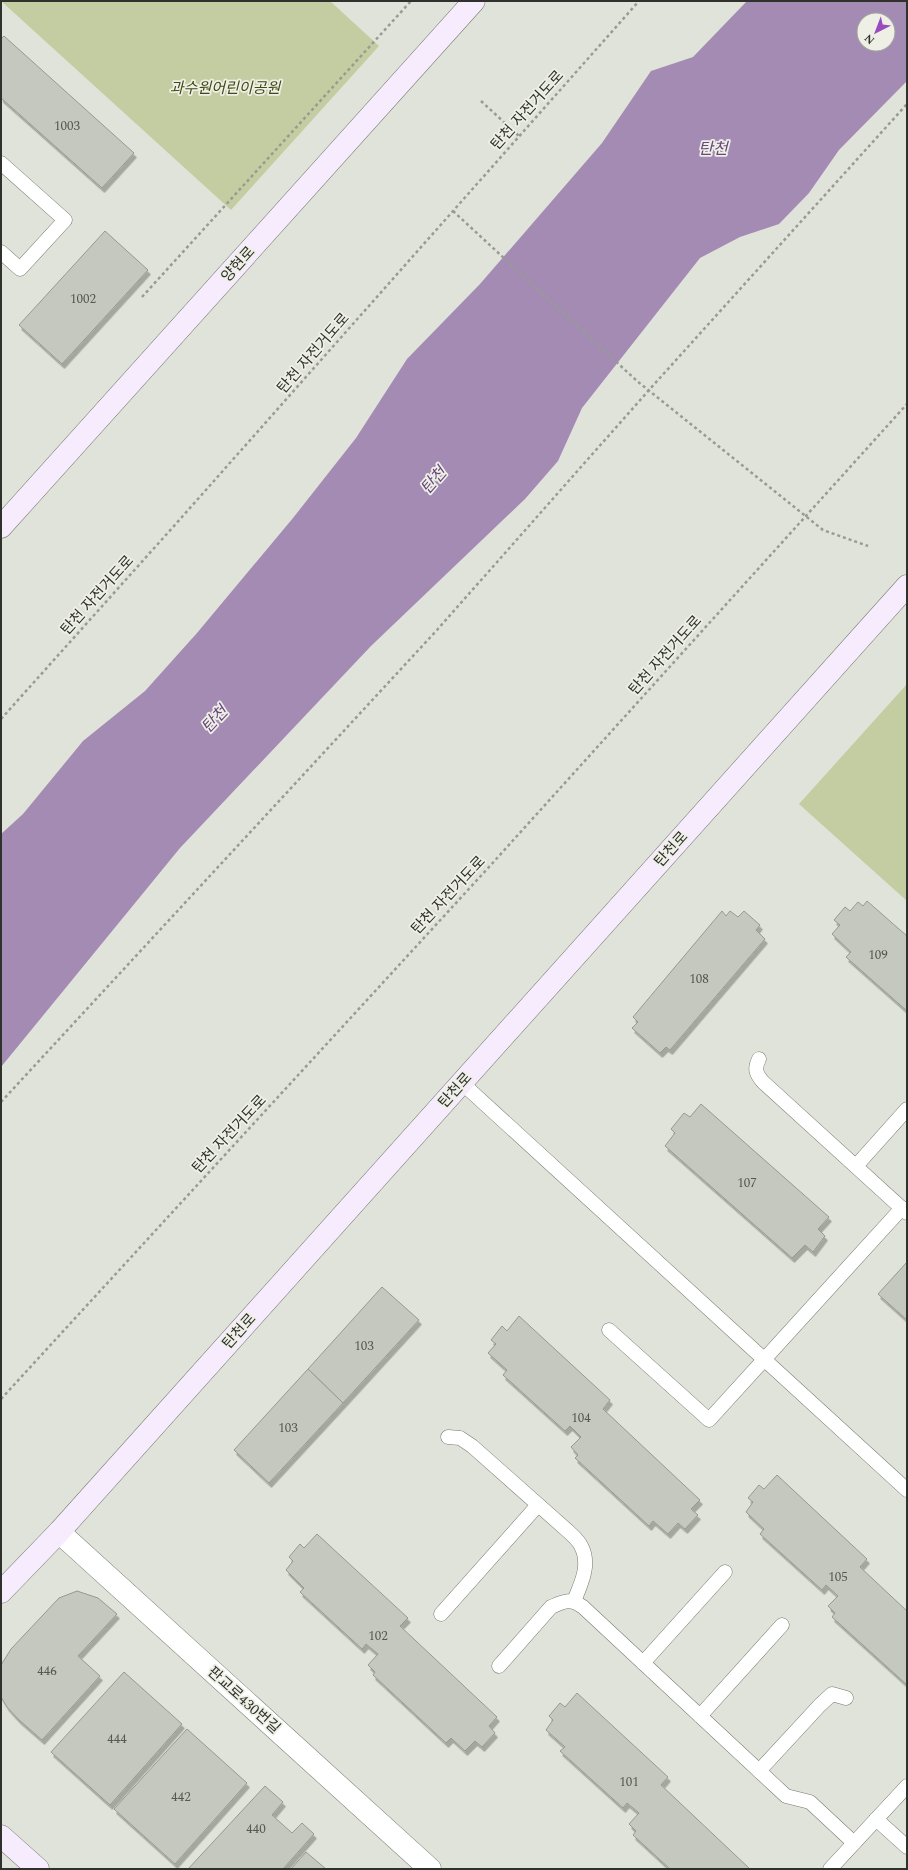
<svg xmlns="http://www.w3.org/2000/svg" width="908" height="1870" viewBox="0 0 908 1870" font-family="Spectral,'Noto Sans KR',serif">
<defs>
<filter id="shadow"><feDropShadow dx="2.5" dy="4.5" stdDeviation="0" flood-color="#0004"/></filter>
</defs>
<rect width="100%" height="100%" fill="#e0e3d9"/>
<g fill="#c3cda1">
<path d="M1,1h329l49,45 -148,164z"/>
<path d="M907,684v217l-108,-97z"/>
</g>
<path fill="#a48bb4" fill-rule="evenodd" d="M747,1h160v80l-68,69 -30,43 -30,31 -39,13 -40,21 -118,150 -24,53 -33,38 -154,147 -191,202 -179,219v-233l22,-20 60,-73 62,-50 52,-58 96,-115 63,-80 51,-79 73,-75 122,-141 49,-72 42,-14zM864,20h24v24h-24z"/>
<g fill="#c5c8be" stroke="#96998f" filter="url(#shadow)">
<path d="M4,36l130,117 -32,35 -101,-90v-59z"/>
<path d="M105,231l43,39 -86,94 -43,-39z"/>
<path d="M867,901l40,35v75l-61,-54 5,-5 -19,-18 8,-9 -6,-5 11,-13 5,4 8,-9 5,4z"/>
<path d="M722,911l4,5 4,-5 8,6 6,-6 16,14 -4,5 9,9 -95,111 -4,-3 -6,6 -28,-25 6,-6 -5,-5z"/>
<path d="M701,1104l128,113 -11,12 7,7 -12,16 -8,-7 -13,13 -127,-112 10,-13 -4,-4 13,-16 6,4z"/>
<path d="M907,1262v58l-29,-26z"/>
<path d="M382,1287l37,33 -76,83 -35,-34z"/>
<path d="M519,1316l91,84 -7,9 97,91 -9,9 7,6 -13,14 -7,-6 -10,11 -15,-13 -4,5 -74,-68 3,-3 -7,-8 10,-10 -11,-11 -5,5 -62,-56 4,-5 -19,-17 8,-9 -5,-4 11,-14 5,5z"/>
<path d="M308,1369l35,34 -74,80 -35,-33z"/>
<path d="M777,1475l90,84 -7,8 47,44v72l-1,1 -74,-67 3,-4 -7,-7 10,-10 -12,-11 -4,5 -62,-56 4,-5 -18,-17 7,-10 -5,-4 11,-13 5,4z"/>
<path d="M317,1534l91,84 -8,8 97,91 -8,9 6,7 -13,14 -7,-6 -10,10 -14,-13 -5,5 -73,-68 2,-3 -7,-7 10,-11 -12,-10 -4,5 -62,-57 4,-4 -18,-18 7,-9 -4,-4 11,-13 4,4z"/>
<path d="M77,1591l21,7 19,16 -39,42 22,20 -58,64 -24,-21 -11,-12 -6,-10v-32l10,-16 48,-51z"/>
<path d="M124,1672l58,52 -72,81 -59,-53z"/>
<path d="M577,1693l91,84 -7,8 89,84h-80l-37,-34 3,-4 -7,-7 10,-11 -12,-10 -4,5 -63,-57 5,-4 -19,-17 7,-10 -4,-4 11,-13 5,4z"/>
<path d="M187,1729l60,54 -72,81 -61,-55z"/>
<path d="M265,1786l18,16 -11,13 20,18 10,-10 12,11 -31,35h-95z"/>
<path d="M306,1852l20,17h-35z"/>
</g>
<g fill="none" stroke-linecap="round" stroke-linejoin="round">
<g stroke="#777a70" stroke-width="15">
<g id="lane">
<path d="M1,163l64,57 -45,49 -19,-17"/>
<path d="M759,1059c-5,10 -3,15 4,23l144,131"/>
<path d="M462,1083l445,407"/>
<path d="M856,1166l51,-57"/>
<path d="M609,1330l100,90 193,-212"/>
<path d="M448,1437l12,1 12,8 97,86c4,4 10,9 12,14 10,18 0,38 -7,55"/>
<path d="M441,1614l97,-109"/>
<path d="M643,1663l82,-91"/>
<path d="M499,1666l52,-59c14,-6 19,-9 32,0l203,189 24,6 44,41"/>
<path d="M700,1716l82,-91"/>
<path d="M759,1771l61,-66 12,-11 14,4"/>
<path d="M876,1819l31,28"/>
<path d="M830,1869l77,-83"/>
</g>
</g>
<g stroke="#777a70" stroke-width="23">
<path id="street" d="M59,1532l371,337"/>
</g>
<g stroke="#777a70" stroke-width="23">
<g id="secondary">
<path d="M1,527l473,-526"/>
<path d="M1,1592l58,-60 848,-946"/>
<path d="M1,1836l37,33"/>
</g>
</g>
<g stroke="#999b93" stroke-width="2.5" stroke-dasharray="3 3" stroke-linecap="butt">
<path d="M481,101l38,35"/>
<path d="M453,211l184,170 186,149 45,16"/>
<path d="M142,297l269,-296"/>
<path d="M1,719l181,-202 457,-516"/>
<path d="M1,1102l436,-472 212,-240 258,-286"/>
<path d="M1,1399l488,-532 418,-463"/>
</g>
<use href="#lane" stroke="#fff" stroke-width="14"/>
<use href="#street" stroke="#fff" stroke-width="22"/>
<use href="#secondary" stroke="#f7ecfe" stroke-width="22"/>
</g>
<g text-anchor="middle" stroke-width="3.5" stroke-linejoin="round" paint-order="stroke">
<g font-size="13" fill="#555751">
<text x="67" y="130">1003</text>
<text x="83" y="303">1002</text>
<text x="878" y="959">109</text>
<text x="699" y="983">108</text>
<text x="747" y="1187">107</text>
<text x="364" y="1350">103</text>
<text x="581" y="1422">104</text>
<text x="288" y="1432">103</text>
<text x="838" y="1581">105</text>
<text x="378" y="1640">102</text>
<text x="47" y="1675">446</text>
<text x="117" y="1743">444</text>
<text x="629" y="1786">101</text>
<text x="181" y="1801">442</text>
<text x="256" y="1833">440</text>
</g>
<g font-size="15" font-style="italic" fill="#414a14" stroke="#eef0e6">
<text x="225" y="93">과수원어린이공원</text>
</g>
<g font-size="15" fill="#30312d" stroke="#eef0e6">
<text transform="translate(527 110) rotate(-48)" y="5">탄천 자전거도로</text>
<text transform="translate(238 264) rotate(-48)" y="5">양현로</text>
<text transform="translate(313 353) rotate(-49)" y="5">탄천 자전거도로</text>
<text transform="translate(97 595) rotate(-48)" y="5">탄천 자전거도로</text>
<text transform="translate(665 655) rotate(-48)" y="5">탄천 자전거도로</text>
<text transform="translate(671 849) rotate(-48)" y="5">탄천로</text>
<text transform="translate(448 895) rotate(-47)" y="5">탄천 자전거도로</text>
<text transform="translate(455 1090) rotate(-48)" y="5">탄천로</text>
<text transform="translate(229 1134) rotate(-47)" y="5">탄천 자전거도로</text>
<text transform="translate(239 1331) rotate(-48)" y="5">탄천로</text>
<text transform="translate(244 1700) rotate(42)" y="5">판교로430번길</text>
</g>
<g font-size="16" font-style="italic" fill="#69467d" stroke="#eef0e6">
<text x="713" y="154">탄천</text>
<text transform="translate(433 480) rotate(-49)" y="6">탄천</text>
<text transform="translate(214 719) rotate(-47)" y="6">탄천</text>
</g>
</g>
<rect width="908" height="1870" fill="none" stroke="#30312d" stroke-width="4"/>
<g transform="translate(876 32) rotate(222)"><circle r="19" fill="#eef0e6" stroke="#a2a49c"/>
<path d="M0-3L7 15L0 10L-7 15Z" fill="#984cbe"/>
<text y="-6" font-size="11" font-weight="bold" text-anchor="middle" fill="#30312d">N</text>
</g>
</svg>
